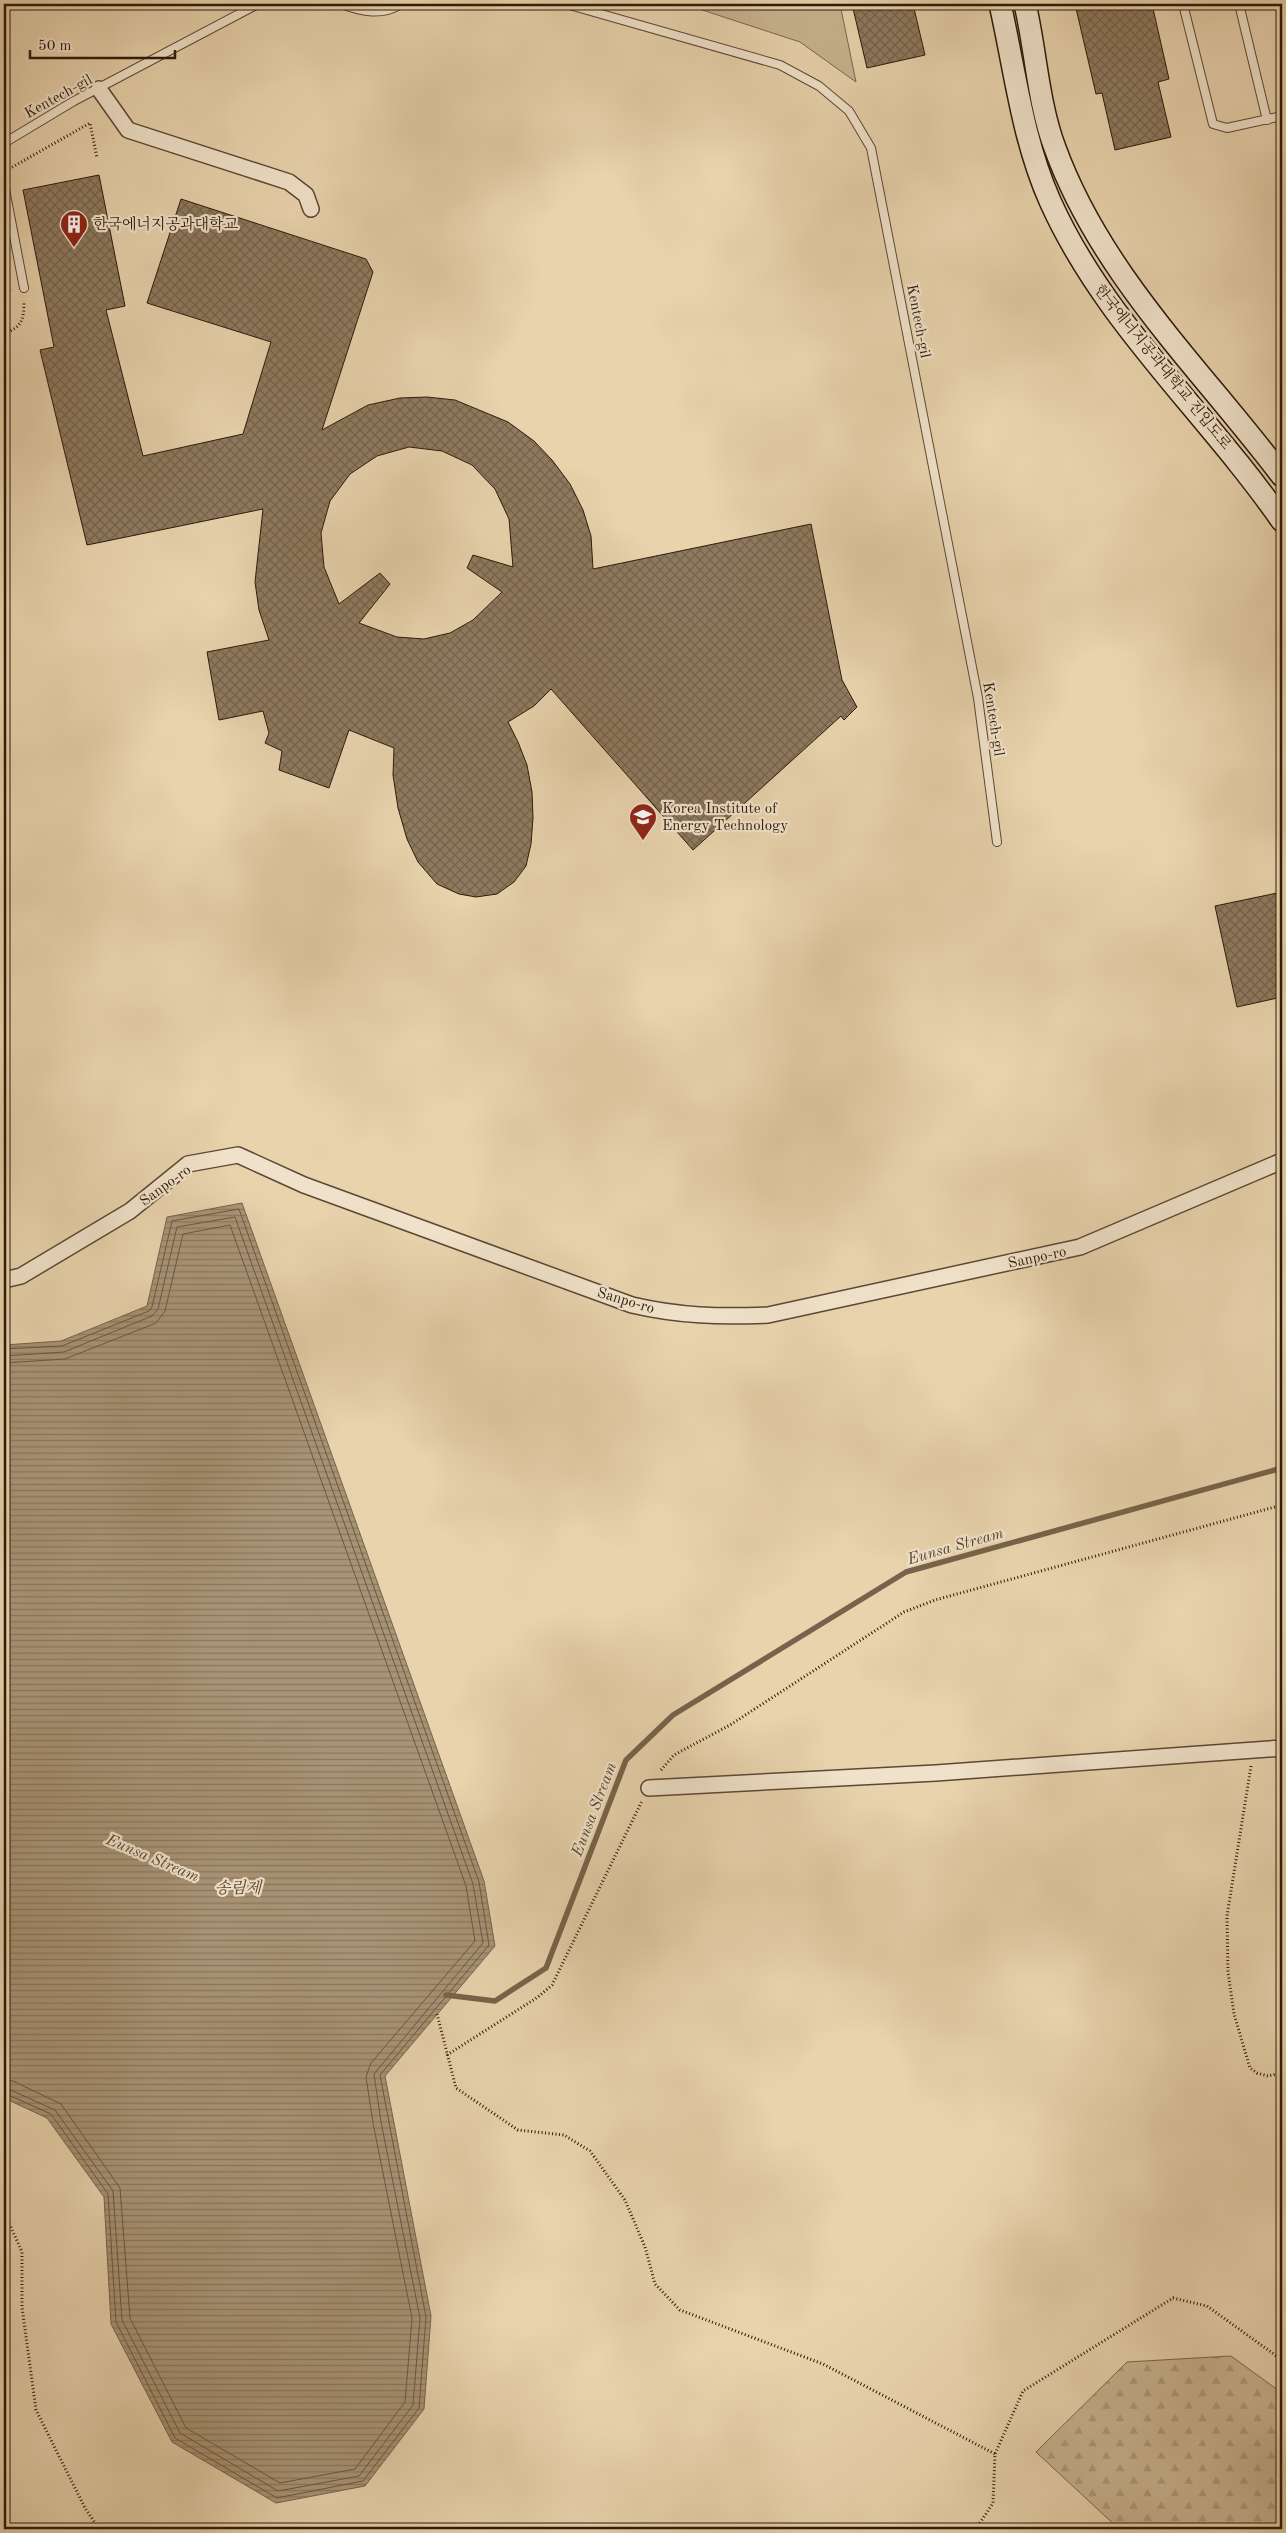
<svg xmlns="http://www.w3.org/2000/svg" width="1286" height="2533" viewBox="0 0 1286 2533" font-family="'Old Standard TT','Noto Serif KR',serif">
<defs>
<pattern id="forest-firs" width="22" height="20" patternUnits="userSpaceOnUse" patternTransform="scale(1.25)"><rect width="22" height="20" fill="#c8b491"/><path d="M5 1l3.5 6h-7zM16 11l3.5 6h-7z" fill="#ac9a7c"/></pattern>
<pattern id="water-rules" width="6" height="5" patternUnits="userSpaceOnUse" patternTransform="scale(1.25)"><rect width="6" height="5" fill="#a89476"/><path d="M0 2.5h6" fill="none" stroke="#89785f"/></pattern>
<pattern id="building-cross-hatch" width="8" height="8" patternUnits="userSpaceOnUse" patternTransform="scale(1.25)"><rect width="8" height="8" fill="#8e7a5f"/><path d="M0 0l8 8M0 8l8-8" fill="none" stroke="#74634d"/></pattern>
</defs>
<rect width="100%" height="100%" fill="#e8d3ad"/>
<filter id="stains"><feTurbulence type="fractalNoise" baseFrequency=".004" numOctaves="4"/><feColorMatrix values="0 0 0 0 .2 0 0 0 0 .09 0 0 0 0 .02 0 0 0 .5 -.17"/></filter>
<radialGradient id="worn" r=".72"><stop offset=".6" stop-color="#630" stop-opacity="0"/><stop offset="1" stop-color="#630" stop-opacity=".3"/></radialGradient>
<path fill="url(#forest-firs)" stroke="#7a674e" d="M1231,2356l51,37v136h-163l-83,-77 91,-90z"/>
<path fill="#c8b491" stroke="#7a674e" d="M684,4h156l16,78 -56,-40z"/>
<path fill="url(#water-rules)" stroke="#77634b" d="M242,1203l242,678 11,65 -110,130 46,240 -7,93 -59,77 -89,17 -104,-61 -61,-118 -7,-127 -57,-79 -43,-20v-753l57,-4 86,-35 20,-89z"/>
<g fill="none" stroke-linecap="round" stroke-linejoin="round">
<g stroke="#6a5740" stroke-width="1">
<path d="M4,1349l58,-3 87,-35 3,-4 20,-86 67,-12 240,673 10,63 -109,130 46,242 -7,91 -56,73 -86,17 -102,-60 -59,-116 -8,-128 -57,-80 -47,-21"/>
<path d="M4,1356l60,-4 88,-36 6,-7 19,-82 58,-10 238,667 10,59 -109,131 7,48 39,196 -7,87 -54,71 -81,15 -98,-58 -58,-113 -9,-129 -58,-81 -51,-23"/>
<path d="M4,1363l61,-4 91,-36 9,-12 18,-77 47,-9 236,661 9,55 -104,122 -5,14 7,46 39,195 -7,84 -50,67 -75,14 -94,-55 -56,-110 -10,-130 -59,-84 -48,-23 -9,-1"/>
</g>
<path stroke="#77634b" stroke-width="5.5" d="M446,1995l49,6 51,-33 80,-208 47,-45 233,-143 376,-104"/>
</g>
<g fill="url(#building-cross-hatch)" stroke="#2d1a0a" fill-rule="evenodd">
<path d="M852,4h61l12,51 -58,13z"/>
<path d="M1075,4h77l17,75 -11,3 13,55 -56,13 -13,-57 -6,1z"/>
<path d="M99,175l26,131 -19,4 37,146 100,-22 28,-92 -124,-39 34,-104 185,60 7,13 -51,158 46,-25 32,-7 27,-1 28,3 53,22 26,19 18,19 18,24 13,26 8,26 2,33 218,-45 31,156 15,27 -13,13 -3,-4 -148,134 -142,-161 -17,17 -26,16 10,20 9,23 5,27 1,26 -2,26 -5,22 -12,16 -17,12 -21,3 -17,-3 -22,-10 -19,-22 -11,-23 -9,-31 -5,-33 1,-27 -45,-18 -20,58 -50,-18 3,-19 -17,-8 4,-10 -6,-22 -44,9 -12,-68 62,-12 -10,-30 -4,-28 8,-73 -176,36 -47,-195 14,-3 -31,-157zM409,447l33,4 30,14 23,24 14,30 4,48 -40,-12 -6,13 35,24 -29,28 -23,13 -26,6 -27,-2 -38,-14 31,-39 -10,-11 -41,31 -15,-37 -3,-34 9,-32 20,-27 27,-18z"/>
<path d="M1282,892v105l-45,10 -22,-101z"/>
</g>
<g fill="none" stroke-linecap="round" stroke-linejoin="round">
<g stroke="#5c4833" stroke-width="10">
<g id="lane">
<path d="M342,4c20,8 40,12 59,0"/>
<path d="M566,4l214,61 39,21 30,25 22,37 107,550 19,144"/>
<path d="M1183,4l30,120 14,4 55,-12"/>
<path d="M1239,4l28,116"/>
<path d="M4,143l70,-42 184,-97"/>
<path d="M4,184l20,104"/>
</g>
</g>
<g stroke="#5c4833" stroke-width="18">
<g id="street">
<path d="M99,89l29,41 161,52 17,13 5,14"/>
<path d="M4,1280l17,-4 109,-65 58,-47 50,-9 66,30 328,120c47,11 88,12 136,10l312,-68 202,-86"/>
<path d="M649,1788l287,-15 346,-25"/>
</g>
</g>
<g stroke="#2d1a0a" stroke-width="24">
<g id="secondary">
<path d="M1000,4c15,66 22,134 50,197 54,121 157,212 232,320"/>
<path d="M1025,4c11,47 13,99 30,144 46,127 147,222 227,328"/>
</g>
</g>
<g stroke="#2d1a0a" stroke-width="3" stroke-dasharray="1 2.5" stroke-linecap="butt">
<path d="M9,169l81,-46 7,35"/>
<path d="M4,289l7,2"/>
<path d="M4,333c18,-5 20,-14 20,-32"/>
<path d="M1251,1766l-24,150 1,56 6,42 16,54 7,5 11,3 14,-3"/>
<path d="M661,1770l13,-15 56,-30 174,-113 31,-12 347,-95"/>
<path d="M437,2014l19,74 62,42 46,5 26,16 35,49 20,47 10,37 25,26 143,54 172,90"/>
<path d="M447,2055l91,-58 14,-12 90,-184"/>
<path d="M4,2219l6,6 12,27v55l14,103 49,98 14,21"/>
<path d="M976,2529l17,-26 2,-49 28,-63 150,-93 34,8 75,54"/>
</g>
<use href="#lane" stroke="#f0e2ca" stroke-width="8"/>
<use href="#street" stroke="#f0e2ca" stroke-width="15"/>
<use href="#secondary" stroke="#f0e2ca" stroke-width="21"/>
</g>
<defs>
<g id="building-pin" transform="scale(1.4375)"><path d="M0 17L-7.5 6A9.5 9.5 0 1 1 7.5 6Z" fill="#8f2418" stroke="#f0e2ca"/><path d="M-4-6H4V6H1V3H-1V6H-4ZM-2.5-4.3h1.7v1.8h-1.7ZM.8-4.3h1.7v1.8H.8ZM-2.5-1h1.7V.8h-1.7ZM.8-1h1.7V.8H.8Z" fill="#fff"/></g>
<g id="university-pin" transform="scale(1.4375)"><path d="M0 17L-7.5 6A9.5 9.5 0 1 1 7.5 6Z" fill="#8f2418" stroke="#f0e2ca"/><path d="M0-5L7-2L0 1L-7-2ZM-4 1L0 2.5L4 1V4Q0 6-4 4Z" fill="#fff"/></g>
</defs>
<g fill-rule="evenodd">
<use href="#building-pin" x="74" y="224"/>
<use href="#university-pin" x="643" y="817"/>
</g>
<g text-anchor="middle" stroke-width="4.5" stroke-linejoin="round" paint-order="stroke">
<g font-size="15" fill="#2d1a0a" stroke="#f0e2ca">
<text transform="translate(58 96) rotate(-29)" y="5">Kentech-gil</text>
<text transform="translate(919 321) rotate(79)" y="5">Kentech-gil</text>
<text transform="translate(1163 367) rotate(51)" y="5">한국에너지공과대학교 진입도로</text>
<text transform="translate(994 719) rotate(81)" y="5">Kentech-gil</text>
<text transform="translate(165 1185) rotate(-36)" y="5">Sanpo-ro</text>
<text transform="translate(1037 1257) rotate(-12)" y="5">Sanpo-ro</text>
<text transform="translate(626 1300) rotate(17)" y="5">Sanpo-ro</text>
</g>
<g font-size="15" fill="#2d1a0a" stroke="#f0e2ca" text-anchor="start">
<text x="93" y="229">한국에너지공과대학교</text>
<text x="662" y="813">Korea Institute of<tspan x="662" dy="17">Energy Technology</tspan></text>
</g>
<g font-size="16" font-style="italic" fill="#584530" stroke="#f0e2ca">
<text transform="translate(955 1545) rotate(-16)" y="6">Eunsa Stream</text>
<text transform="translate(593 1809) rotate(-69)" y="6">Eunsa Stream</text>
<text transform="translate(153 1857) rotate(23)" y="6">Eunsa Stream</text>
<text x="238" y="1893">송림제</text>
</g>
</g>
<rect width="1286" height="2533" fill="none" stroke="#e8d3ad" stroke-width="20"/>
<rect x="5" y="5" width="1276" height="2523" fill="none" stroke="#2d1a0a" stroke-width="2.5"/>
<rect x="10" y="10" width="1266" height="2513" fill="none" stroke="#2d1a0a"/>
<path d="M30 50v8h145v-8" fill="none" stroke="#2d1a0a" stroke-width="2.5"/>
<text x="38" y="50" font-size="15" fill="#2d1a0a" stroke="#f0e2ca" stroke-width="4" paint-order="stroke">50 m</text>
<rect width="100%" height="100%" filter="url(#stains)"/>
<rect width="100%" height="100%" fill="url(#worn)"/>
</svg>
